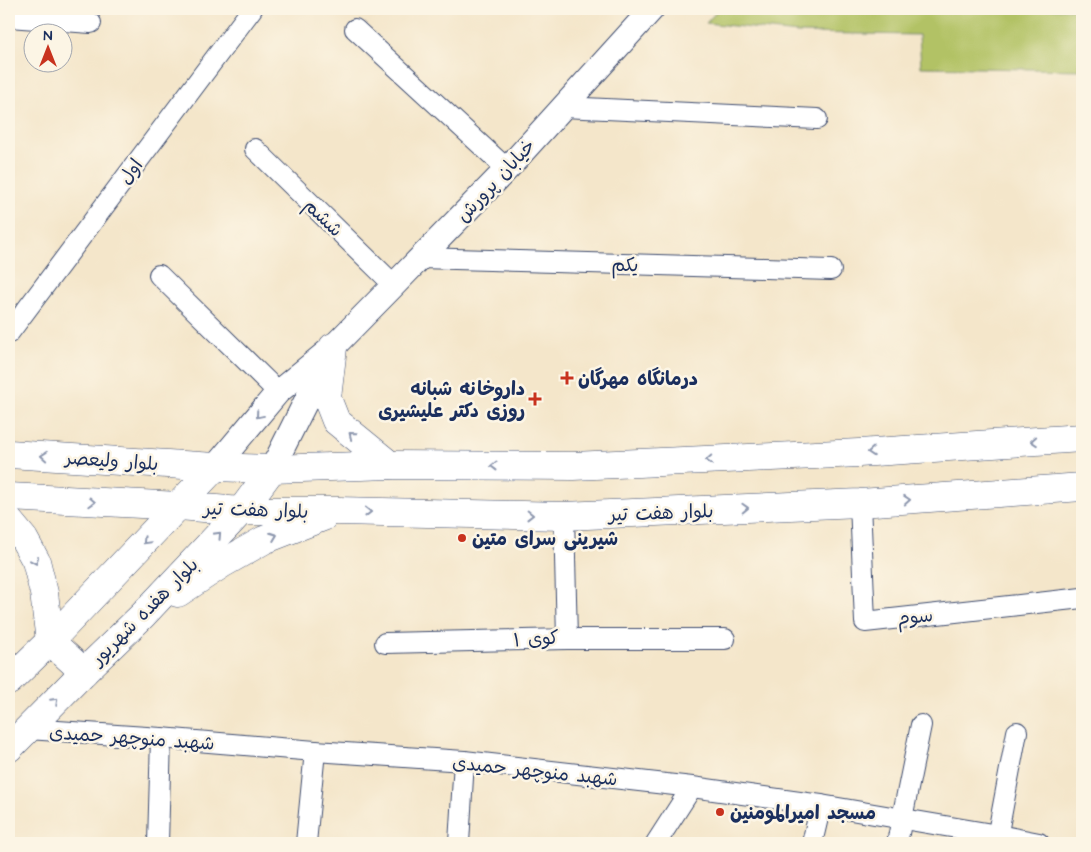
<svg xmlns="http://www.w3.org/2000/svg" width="1091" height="852" viewBox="0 0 1091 852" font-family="'Architects Daughter','Playpen Sans Arabic',sans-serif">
<rect width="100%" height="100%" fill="#fcf5e5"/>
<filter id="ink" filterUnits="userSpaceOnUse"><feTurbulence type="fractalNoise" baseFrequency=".02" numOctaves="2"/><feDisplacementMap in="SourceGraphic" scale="10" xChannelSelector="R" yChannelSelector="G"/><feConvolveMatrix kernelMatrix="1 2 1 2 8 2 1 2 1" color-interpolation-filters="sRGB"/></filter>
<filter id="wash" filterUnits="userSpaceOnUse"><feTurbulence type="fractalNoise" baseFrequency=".0096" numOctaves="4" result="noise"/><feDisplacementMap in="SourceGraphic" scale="20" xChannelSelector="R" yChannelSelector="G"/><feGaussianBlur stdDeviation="1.12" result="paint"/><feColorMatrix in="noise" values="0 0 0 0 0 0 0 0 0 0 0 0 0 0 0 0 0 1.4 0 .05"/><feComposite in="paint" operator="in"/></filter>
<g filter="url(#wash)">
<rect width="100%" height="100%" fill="#f4e6ca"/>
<path fill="#b2c265" stroke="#667862" d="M719,9h363v61l-161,-3 -2,-32 -121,-2 -92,-10z"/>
</g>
<g filter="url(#ink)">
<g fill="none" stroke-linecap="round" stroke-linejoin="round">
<g stroke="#3c4a6e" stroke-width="22">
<g id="minor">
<path d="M9,17l82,6"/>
<path d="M355,29l152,140"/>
<path d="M563,107l254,12"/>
<path d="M255,149l139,136"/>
<path d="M420,258l411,12"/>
<path d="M159,275l119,117"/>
<path d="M9,333l243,-324"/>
<path d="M860,503l5,119 217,-24"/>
<path d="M567,639h158"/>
<path d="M385,643l182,-4 -3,-123"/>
<path d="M28,729l133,9 154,13 149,10 228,26 129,18 177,30 41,8"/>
<path d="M158,843l3,-105"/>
<path d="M306,843l9,-92"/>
<path d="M459,843l5,-82"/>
<path d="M656,843l36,-56"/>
<path d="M812,843l9,-38"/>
<path d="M897,843l24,-118"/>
<path d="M996,843l21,-111"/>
</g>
</g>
<g stroke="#3c4a6e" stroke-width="26">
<g id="tertiary">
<path d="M215,467l63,-75 55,-45 61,-62 113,-116 145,-160"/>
<path d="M272,469l57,-114"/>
</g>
</g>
<g stroke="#3c4a6e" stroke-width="29">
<g id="primary">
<path d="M333,347l-6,51 9,23 54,44"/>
<path d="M9,454l206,13 57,2 118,-4 183,1 286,-13 223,-15"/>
<path d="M9,497l170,9 62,5h97l226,5 296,-13 222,-16"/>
<path d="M9,521l15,18 12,22 8,32 6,48 34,31"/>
<path d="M178,593l44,-29 42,-24 59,-23"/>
<path d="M9,681l41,-40 165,-174"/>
<path d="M9,748l75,-76 59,-57 98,-104 31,-42"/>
</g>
</g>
<use href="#minor" stroke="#fff" stroke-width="20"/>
<use href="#tertiary" stroke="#fff" stroke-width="24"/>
<use href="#primary" stroke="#fff" stroke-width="28"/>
</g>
<defs><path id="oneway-chevron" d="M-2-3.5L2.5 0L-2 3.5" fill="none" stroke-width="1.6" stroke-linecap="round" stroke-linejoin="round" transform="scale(1.25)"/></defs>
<g stroke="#8d97ae">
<use href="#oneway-chevron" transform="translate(259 415) rotate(130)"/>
<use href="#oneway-chevron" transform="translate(352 435) rotate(-141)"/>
<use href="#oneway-chevron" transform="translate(1034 441) rotate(176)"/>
<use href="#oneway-chevron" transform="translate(871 452) rotate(176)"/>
<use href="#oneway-chevron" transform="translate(44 456) rotate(-176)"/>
<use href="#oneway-chevron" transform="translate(709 460) rotate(177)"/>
<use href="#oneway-chevron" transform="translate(494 466) rotate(-180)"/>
<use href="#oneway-chevron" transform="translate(907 500) rotate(-4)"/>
<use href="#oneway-chevron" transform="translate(92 502) rotate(3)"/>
<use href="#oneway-chevron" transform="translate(745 508) rotate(-2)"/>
<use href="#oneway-chevron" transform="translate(368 512) rotate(1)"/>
<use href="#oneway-chevron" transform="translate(530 515) rotate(1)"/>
<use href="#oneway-chevron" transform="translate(218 535) rotate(-47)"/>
<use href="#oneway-chevron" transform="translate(274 536) rotate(-21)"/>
<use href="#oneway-chevron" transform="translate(146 541) rotate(134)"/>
<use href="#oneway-chevron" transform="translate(35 561) rotate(68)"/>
<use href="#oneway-chevron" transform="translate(55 701) rotate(-45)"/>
</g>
</g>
<g fill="#c8321e" stroke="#fcf5e5" stroke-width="2">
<path d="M564.5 370.5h5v5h5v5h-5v5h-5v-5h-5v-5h5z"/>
<path d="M532.5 391.5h5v5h5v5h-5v5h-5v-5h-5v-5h5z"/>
<circle cx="462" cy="538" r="5"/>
<circle cx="720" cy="812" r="5"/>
</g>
<g text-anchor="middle" stroke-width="5" stroke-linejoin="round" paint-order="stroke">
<g font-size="19" fill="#1b2f5e" stroke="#fcf5e5">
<text transform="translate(130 171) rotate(-53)" y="7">اول</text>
<text transform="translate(495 180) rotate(-47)" y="7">خیابان پرورش</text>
<text transform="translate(324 217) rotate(44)" y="7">ششم</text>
<text transform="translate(625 264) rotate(2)" y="7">یکم</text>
<text transform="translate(112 460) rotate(4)" y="7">بلوار ولیعصر</text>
<text transform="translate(256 509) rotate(2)" y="7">بلوار هفت تیر</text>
<text transform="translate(661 512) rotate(-2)" y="7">بلوار هفت تیر</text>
<text transform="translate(144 611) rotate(-45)" y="7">بلوار هفده شهریور</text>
<text transform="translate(915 616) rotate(-6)" y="7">سوم</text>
<text transform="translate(536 638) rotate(-4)" y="7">کوی ۱</text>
<text transform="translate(132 737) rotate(4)" y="7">شهبد منوچهر حمیدی</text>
<text transform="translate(535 770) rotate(6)" y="7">شهبد منوچهر حمیدی</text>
</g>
<g font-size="19" font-weight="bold" fill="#1b2f5e" stroke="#fcf5e5" text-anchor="start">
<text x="578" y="385">درمانگاه مهرگان</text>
<text x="525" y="395" text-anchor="end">داروخانه شبانه<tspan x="525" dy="22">روزی دکتر علیشیری</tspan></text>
<text x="472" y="545">شیرینی سرای متین</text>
<text x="730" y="819">مسجد امیرالمومنین</text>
</g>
</g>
<rect width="1091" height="852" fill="none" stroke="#fcf5e5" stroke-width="30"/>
<g transform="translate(48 48)"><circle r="24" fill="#fcf5e5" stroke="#a2a6af"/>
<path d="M0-4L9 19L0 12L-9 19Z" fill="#c8321e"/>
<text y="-8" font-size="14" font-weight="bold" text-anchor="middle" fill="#1b2f5e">N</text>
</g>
</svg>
